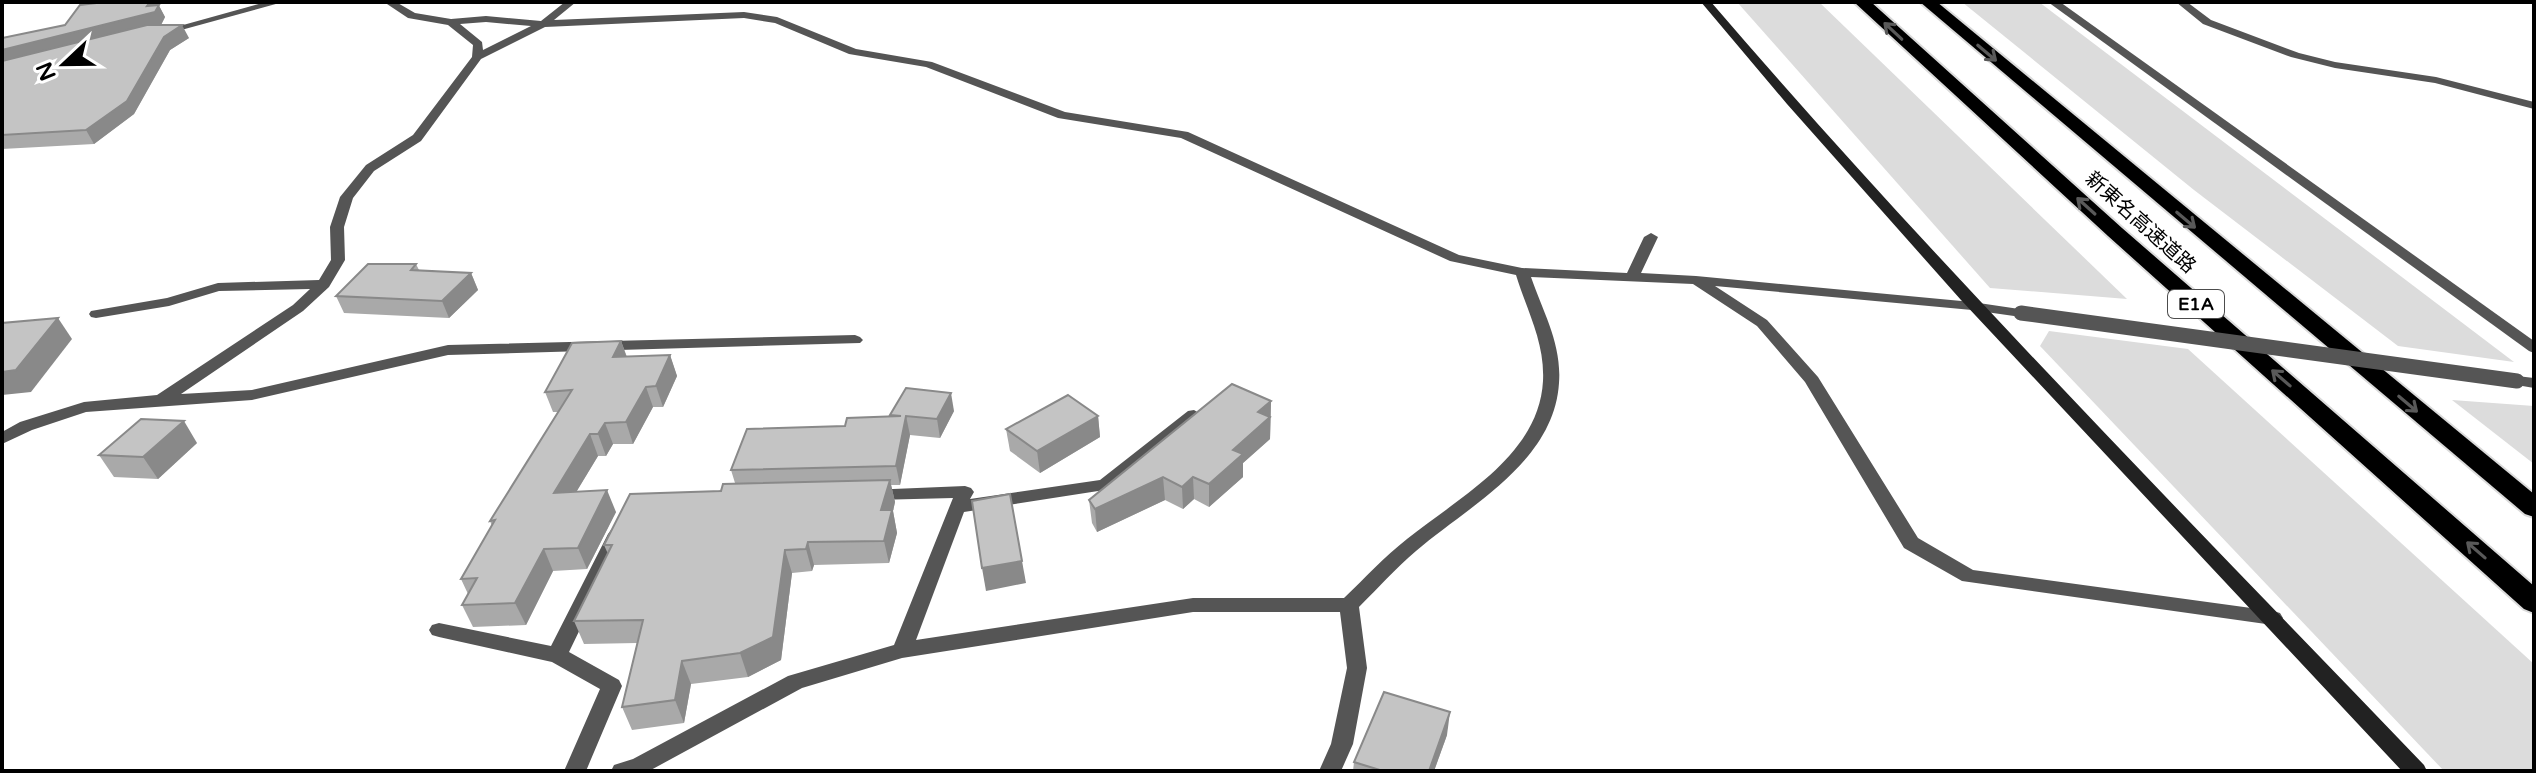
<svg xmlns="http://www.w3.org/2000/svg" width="2536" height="773" viewBox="0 0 2536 773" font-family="'Varela Round','Noto Sans JP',sans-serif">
<rect width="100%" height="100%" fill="#fff"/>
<g fill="#dcdcdc">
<path d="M1737,2h82l308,297 -137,-11z"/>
<path d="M1962,2h77l475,360 -116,-16 -204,-156z"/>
<path d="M2049,331l139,18 346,315v107h-90l-404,-425z"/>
<path d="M2452,400l82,6v58z"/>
</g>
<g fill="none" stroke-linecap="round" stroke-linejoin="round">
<g stroke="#dbdbdb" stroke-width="4">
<g id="highway">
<path d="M1854,2h17l251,226 412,358v27l-10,-4 -416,-373z"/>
<path d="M1920,2h17l597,492v23l-9,-3z"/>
</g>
</g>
<g fill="#555" fill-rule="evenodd">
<path d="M266,2h17l-120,33 -5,-3z"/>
<path d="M384,2h12l19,11 36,6 35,-3 55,5 24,-19h11l-22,18 190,-8 33,5 79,32 76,13 133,50 123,20 271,123 63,13 105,5 17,-36 7,-4 7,4 -17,36 55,3 276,26 54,8 2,3 -7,4 -49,-7 -257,-24 52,34 51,57 100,161 55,32 300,41 7,2 3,5 -3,5 -7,2 -311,-44 -58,-33 -99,-166 -48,-56 -64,-42 -162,-7c12,35 31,67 28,106 -5,79 -89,122 -143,168 -20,17 -38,37 -57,56l8,61 -14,76 -12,27h-22l12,-27 16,-76 -7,-56h-147l-291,46 -100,30 -153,83h-38l3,-6 19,-6 155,-83 106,-31 59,-147 -78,2 -6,-2 -3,-4 3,-4 96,-4 6,2 3,4 -4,7 130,-19 88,-69 6,-1 8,5 -2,4 -89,70 -147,23 -48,128 277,-42h151c21,-20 40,-41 63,-59 51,-41 132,-83 136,-158 2,-39 -16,-70 -27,-106l-66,-14 -269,-123 -123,-20 -132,-51 -77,-13 -74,-31 -31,-5 -199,9 -64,32 -60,82 -47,30 -21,27 -9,29 1,33 -16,27 -26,24 -122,83 71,-4 196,-45 407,-10 5,2 3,3 -3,3 -412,12 -196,45 -166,12 -54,18 -30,14v-12l18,-10 64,-20 73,-7 136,-90 17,-16 -91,2 -50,15 -73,12 -5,-1 -2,-3 2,-3 76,-13 51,-15 101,-3 12,-20 -1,-33 10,-30 26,-32 47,-30 59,-78 1,-12 -25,-20 -40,-7zM486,22l45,4 -48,24 -1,-8 -22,-18z"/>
<path d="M2048,2h12l474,339v12l-5,-2z"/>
<path d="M2176,2h11l24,18 88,33 36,9 101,15 98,25v7l-99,-26 -100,-15 -44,-11 -88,-33z"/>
<path d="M2517,376l17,2v10l-23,-4 -2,-3z"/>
<path d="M617,528l6,2 3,4 -57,118 50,28 3,6 -36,85h-22l36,-82 -48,-27 -113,-25 -7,-2 -3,-5 3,-5 7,-2 112,23 57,-112 3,-4z"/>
</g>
<path fill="#222" fill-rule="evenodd" d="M1701,2h10c227,264 472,512 713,763l3,6h-25l-441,-471 -174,-196z"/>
<use href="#highway" fill="#000" fill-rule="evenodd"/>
<path stroke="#555" stroke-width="15" d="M2021,313l496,68"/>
</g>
<g fill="#a9a9a9">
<path d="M157,2l8,15 -4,8 28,13 -19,12 -36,64 -40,30 -92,5v-111l63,-13z"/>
<path d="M416,264l3,6 52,3 7,17 -29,28 -105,-5 -8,-17z"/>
<path d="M621,341l6,16 43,-2 7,21 -14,31h-10l-20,37h-20l-7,12h-8l-22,36 40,20 -29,57 -34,2 -27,54 -53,2 -11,-22 6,-11 -7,-15 31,-53 -2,-5 69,-109h-6l-8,-20z"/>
<path d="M1271,401l-1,38 -27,24v14l-34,30 -15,-8 -11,10 -18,-9 -68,32 -5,-9 -3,-23z"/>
<path d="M954,411l-14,27 -30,-3 -10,50h-9l4,17 -2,9 4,22 -8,30 -75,2 -2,6 -20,2 -11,87 -33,17 -57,7 -7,39 -52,7 -10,-23 15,-64 -53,1 -10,-23 34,-67 -4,-9 131,-62 -4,-13 114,-44 45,-10v-1z"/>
<path d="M1098,416l2,21 -60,36 -30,-22 -4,-22z"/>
<path d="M197,443l-39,36 -44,-2 -15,-22z"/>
<path d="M1447,735l-13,36h-81l1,-9z"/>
</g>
<g fill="#898989">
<path d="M150,2h7l8,15 -4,8 -159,40v-15l145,-44z"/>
<path d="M182,25l7,13 -19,12 -36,64 -40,30 -8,-14 78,-93z"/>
<path d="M471,273l7,17 -29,28 -7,-17z"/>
<path d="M58,318l14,21 -41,53 -29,3v-23z"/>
<path d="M621,341l7,20 -15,-4z"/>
<path d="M670,355l7,21 -14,31 -7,-21z"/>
<path d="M646,387l7,20 -20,37 -7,-22z"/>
<path d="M951,393l3,18 -14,27 -3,-19z"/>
<path d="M1271,401l-1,38 -27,24v14l-34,30v-23l49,-72z"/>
<path d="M906,416l4,19 -10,50 -4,-19z"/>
<path d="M1098,416l2,21 -60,36 -3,-22z"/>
<path d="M184,421l13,22 -39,36 -15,-22z"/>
<path d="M605,423l8,21 -7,12 -8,-22z"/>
<path d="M590,434l8,22 -35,58 -9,-21z"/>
<path d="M1163,477l2,23 -68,32 -2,-23z"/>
<path d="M1193,477l1,22 -11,10 -1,-22z"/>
<path d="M890,480l5,22 -2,9 4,22 -8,30 -5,-22 -3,-31z"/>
<path d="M607,490l9,22 -29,57 -9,-21z"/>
<path d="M808,542l6,23 -2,6 -6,-22z"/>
<path d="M544,549l9,22 -27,54 -11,-22z"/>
<path d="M785,550l7,23 -11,87 -33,17 -8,-24z"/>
<path d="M1022,561l4,22 -40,8 -4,-23z"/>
<path d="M682,661l9,23 -7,39 -9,-23z"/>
<path d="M1450,712l-3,23 -13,36h-5z"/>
</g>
<g fill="#c4c4c4" stroke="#898989" stroke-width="2">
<path d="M105,2h45l-3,4 12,-1 -4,7 -153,38v-12l63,-13 15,-20z"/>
<path d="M147,25h35l-18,12 -37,64 -41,29 -84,5v-74z"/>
<path d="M368,264h48l-5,6 60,3 -29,28 -106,-5z"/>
<path d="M58,318l-42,52 -14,2v-49z"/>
<path d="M621,341l-8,16 57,-2 -14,31 -10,1 -20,35 -21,1 -7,11h-8l-36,59 53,-3 -29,58 -34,1 -29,54 -53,2 15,-27 -16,1 34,-59 -5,1 82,-131 -27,2 27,-49z"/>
<path d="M1232,384l39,17 -13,11 12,5 -37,33 10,4 -34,30 -16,-7 -11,10 -19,-10 -68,32 -6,-9z"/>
<path d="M906,388l45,5 -14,26 -31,-3 -10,50 -165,4 16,-41 98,-3 2,-8 54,-2 -11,-1z"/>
<path d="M1068,395l30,21 -61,35 -31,-22z"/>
<path d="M141,419l43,2 -41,36 -44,-2z"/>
<path d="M890,480l-9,30h11l-8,31 -76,1 -2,7 -21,1 -12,87 -33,16 -58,8 -7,39 -53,7 21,-87 -69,1 38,-76h-8l26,-51 91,-3 2,-7z"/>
<path d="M1010,494l12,67 -40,7 -10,-67z"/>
<path d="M1384,692l66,20 -21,59h-46l-29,-9z"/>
</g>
<defs><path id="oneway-shaft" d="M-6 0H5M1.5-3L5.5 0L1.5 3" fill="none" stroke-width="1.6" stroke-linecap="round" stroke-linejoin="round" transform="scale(2)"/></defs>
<g stroke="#595959">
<use href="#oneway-shaft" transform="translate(1893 31) rotate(-137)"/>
<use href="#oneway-shaft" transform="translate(1987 53) rotate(40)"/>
<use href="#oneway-shaft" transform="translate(2086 206) rotate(-138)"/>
<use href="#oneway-shaft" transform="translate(2186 220) rotate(40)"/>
<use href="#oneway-shaft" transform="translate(2281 378) rotate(-139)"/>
<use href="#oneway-shaft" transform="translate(2408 404) rotate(40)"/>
<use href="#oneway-shaft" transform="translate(2476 550) rotate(-139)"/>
</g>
<g text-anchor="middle" stroke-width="7" stroke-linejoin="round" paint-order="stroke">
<rect fill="#fff" stroke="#4c4c4c" stroke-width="2" x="2168" y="290" width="56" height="28" rx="6"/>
<g font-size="18" font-weight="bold" fill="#000">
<text x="2196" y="310">E1A</text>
</g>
<g font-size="20" fill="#000" stroke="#fff">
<text transform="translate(2141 222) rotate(42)" y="7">新東名高速道路</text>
</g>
</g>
<rect width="2536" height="773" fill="none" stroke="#000000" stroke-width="8"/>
<g transform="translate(64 64) rotate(248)" stroke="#ffffff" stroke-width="6" paint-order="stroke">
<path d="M0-6L14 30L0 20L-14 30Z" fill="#000000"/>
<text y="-12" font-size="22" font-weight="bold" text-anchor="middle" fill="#000000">N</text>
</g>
</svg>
